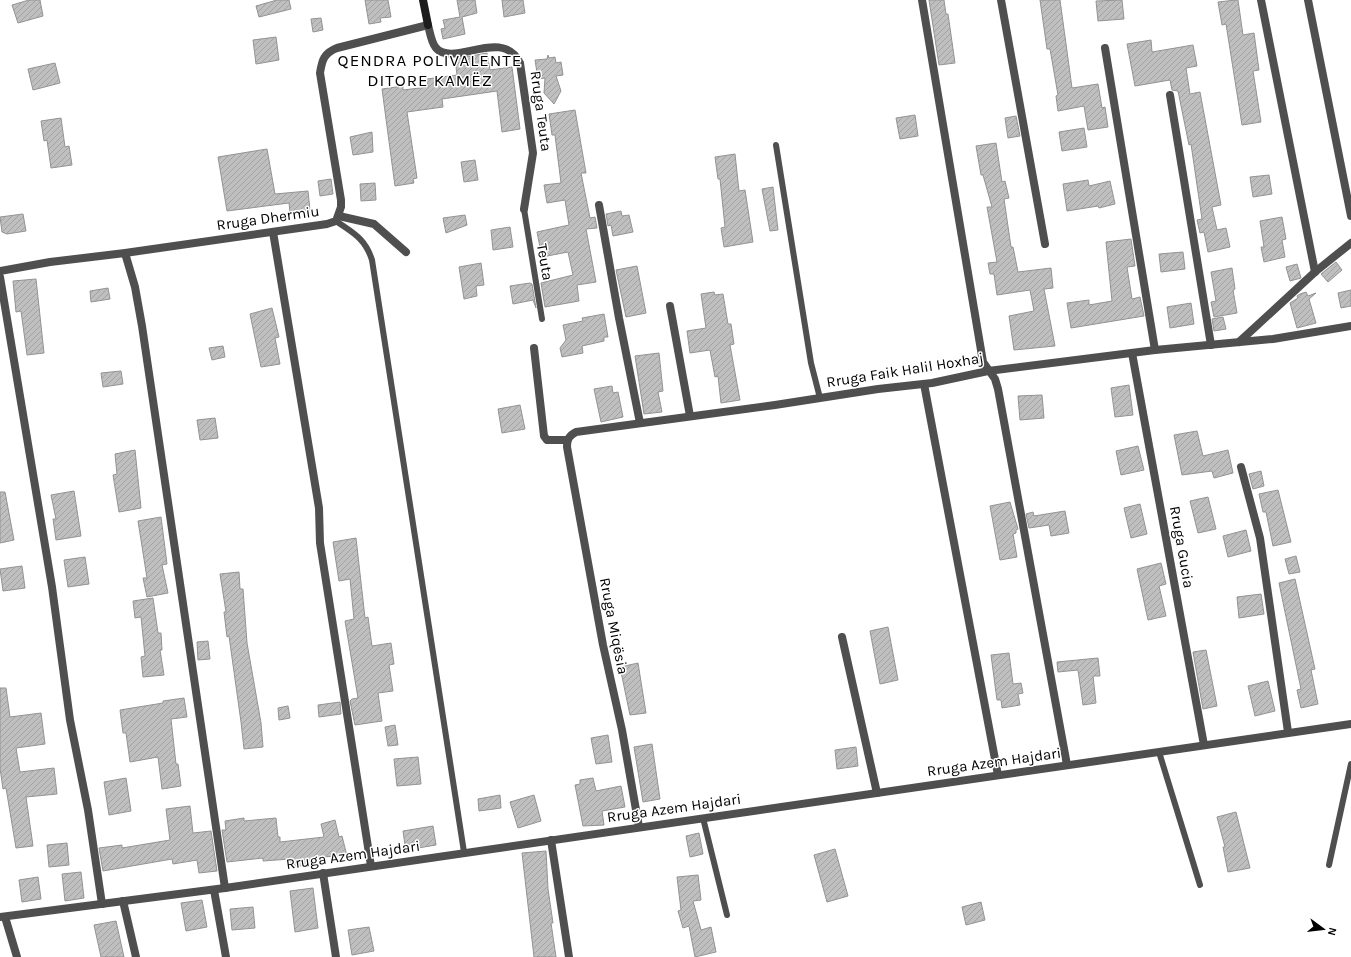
<svg xmlns="http://www.w3.org/2000/svg" width="1351" height="957" viewBox="0 0 1351 957" font-family="Karla,sans-serif">
<defs>
<pattern id="building-hatch" width="6" height="6" patternUnits="userSpaceOnUse"><rect width="6" height="6" fill="#bfbfbf"/><path d="M-1 1l2-2M0 6l6-6M5 7l2-2" fill="none" stroke="#a2a2a2"/></pattern>
</defs>
<rect width="100%" height="100%" fill="#fff"/>
<g fill="url(#building-hatch)" stroke="#939393">
<path d="M29,0h11l3,16 -25,7 -6,-18z"/>
<path d="M277,0h12l2,9 -32,8 -3,-11z"/>
<path d="M365,0h23l3,17 -11,1 1,4 -12,2z"/>
<path d="M457,0h18l2,13 -15,4 3,17 -22,5 -2,-10 4,-1 -2,-8 17,-3z"/>
<path d="M502,0h21l2,13 -21,4z"/>
<path d="M929,0h15l2,14h2l7,49 -16,2z"/>
<path d="M1040,0h20l12,88 26,-4 4,24 3,-1 3,20 -20,3 -4,-24 -26,5 -2,-15 2,-1 -8,-46h-3z"/>
<path d="M1122,0l2,19 -26,2 -2,-20z"/>
<path d="M1236,0h2l5,35 11,-2 5,37 -6,1 8,51 -19,3 -16,-101 -4,1 -4,-23z"/>
<path d="M321,18l2,12 -10,2 -2,-13z"/>
<path d="M276,37l3,23 -23,4 -3,-24z"/>
<path d="M1151,40l1,12 41,-7 4,21 -11,2 4,26 10,-2 21,113 -9,2 5,23 9,-2 4,19 -22,5 -4,-20 -4,1 -3,-13 5,-1 -11,-75 -2,1 -11,-54 -6,-1 -2,-10 -35,6 -8,-42z"/>
<path d="M487,53l3,17 22,-3 8,62 -18,3 -5,-41 -55,8 1,8 -36,5 10,66 -4,1 1,4 -19,3 -13,-97 21,-3v4l25,-3 -1,-8 30,-4 -2,-16z"/>
<path d="M548,55l1,3 6,-1 1,6 5,-1 2,13 -7,1 5,15 -7,13 -10,-11 1,-15 -7,1 -3,-19 12,-1z"/>
<path d="M55,63l5,20 -27,7 -5,-21z"/>
<path d="M575,110l11,63h-5l9,45 5,-1 2,11 -11,1 10,53 -19,3 2,16 -34,6 -4,-24 32,-8 -5,-23 -26,5 -5,-25 32,-7 -4,-25 -18,3 -3,-18 17,-2 -6,-48h-3l-3,-21z"/>
<path d="M915,115l3,21 -18,3 -4,-21z"/>
<path d="M1016,116l4,20 -12,2 -3,-20z"/>
<path d="M61,118l4,29 4,-1 3,19 -21,3 -4,-28 -3,1 -3,-20z"/>
<path d="M1084,128l3,19 -25,4 -3,-19z"/>
<path d="M372,132l1,20 -20,3 -3,-18z"/>
<path d="M996,143l6,39 3,-1 4,17 -5,1 7,48h2l5,25 33,-4 2,20 -9,1 11,57 -41,4 -5,-34 25,-5 -4,-21 -33,5 -3,-21h-4l-2,-11 9,-1 -10,-55h5l-9,-32h-2l-5,-29z"/>
<path d="M267,149l8,45 33,-3 2,19 -20,2 -1,-9 -62,8 -9,-54z"/>
<path d="M735,154l4,37 6,-1 8,52 -29,5 -3,-19 4,-1 -5,-48h-2l-3,-22z"/>
<path d="M475,160l3,20 -14,2 -3,-20z"/>
<path d="M1269,175l3,19 -19,3 -3,-20z"/>
<path d="M331,179l2,15 -13,2 -2,-15z"/>
<path d="M1088,180l1,6 21,-5 5,23 -16,4 -1,-2 -31,5 -4,-27z"/>
<path d="M375,183l1,17 -15,1 -1,-17z"/>
<path d="M773,187l5,43 -8,1 -8,-42z"/>
<path d="M621,211l1,5 7,-1 4,17 -20,4 -2,-11 -3,1 -2,-12z"/>
<path d="M23,214l3,17 -19,3 -5,-2 -2,-15z"/>
<path d="M465,215l2,10 -21,8 -3,-15z"/>
<path d="M1282,217l4,22 -4,1 3,17 -21,5 -3,-15h3l-4,-26z"/>
<path d="M510,227l3,20 -20,3 -2,-20z"/>
<path d="M1131,239l4,27 -8,1 5,32 8,-2 4,19 -73,12 -4,-25 22,-3v5l23,-4 -6,-59z"/>
<path d="M1183,252l2,17 -24,3 -2,-18z"/>
<path d="M1336,262l6,8 -14,12 -7,-8z"/>
<path d="M481,263l3,22 -8,1 1,10 -13,3 -5,-32z"/>
<path d="M1297,264l4,14 -11,3 -4,-14z"/>
<path d="M637,266l9,47 -20,4 -10,-47z"/>
<path d="M1232,268l3,21 -2,1 4,23 -23,4 -3,-15 5,-1 -5,-29z"/>
<path d="M36,279l8,74 -17,2 -6,-44 -5,1 -3,-31z"/>
<path d="M530,283l2,1 4,24 -3,-8 -20,4 -3,-18z"/>
<path d="M108,288l2,11 -19,3 -1,-11z"/>
<path d="M1351,290v16l-10,2 -3,-15z"/>
<path d="M714,292l1,3 8,-1 5,30h3l3,20 -4,1 10,55 -19,3 -3,-27 -3,1 -5,-27 -20,3 -3,-22 19,-3 -5,-34z"/>
<path d="M1306,292l2,4 8,-3 -7,6 7,24 -19,5 -7,-25 8,-5 -1,-2 3,-2z"/>
<path d="M1191,303l3,21 -24,4 -3,-21z"/>
<path d="M272,308l7,29 -4,1 5,26 -19,3 -11,-53z"/>
<path d="M604,314l4,23h-4v4l-22,5 1,7 -21,4 -2,-9 6,-8 -3,-15 20,-4 -1,-3z"/>
<path d="M1223,317l3,12 -12,2 -2,-12z"/>
<path d="M223,346l2,11 -13,3 -3,-12z"/>
<path d="M659,353l4,38 -5,1 4,20 -18,2 -9,-58z"/>
<path d="M121,371l2,13 -20,3 -2,-14z"/>
<path d="M1129,385l4,30 -18,2 -4,-29z"/>
<path d="M612,386l1,7 5,-1 5,25 -22,5 -7,-33z"/>
<path d="M1042,395l2,23 -24,2 -2,-24z"/>
<path d="M520,405l5,24 -23,4 -4,-24z"/>
<path d="M215,418l3,20 -18,2 -3,-20z"/>
<path d="M1197,431l6,25 25,-6 5,23 -19,5 -2,-7 -30,4 -8,-40z"/>
<path d="M1138,446l6,24 -23,5 -5,-24z"/>
<path d="M135,450l6,58 -22,4 -6,-37 4,-1 -2,-20z"/>
<path d="M1261,471l3,15 -11,3 -4,-15z"/>
<path d="M1278,490l13,52 -18,4 -7,-34h-3l-4,-18z"/>
<path d="M74,491l7,45 -25,4 -3,-21h3l-5,-24z"/>
<path d="M0,492h5l9,48 -14,3z"/>
<path d="M1208,497l8,32 -18,4 -8,-32z"/>
<path d="M1010,502l8,27 -2,1v3l-3,1 4,23 -17,3 -10,-54z"/>
<path d="M1140,504l7,30 -16,4 -7,-30z"/>
<path d="M1065,511l4,22 -18,3 -2,-11 -20,3 -3,-14 7,-2 1,4z"/>
<path d="M161,517l6,47 -5,1 6,28 -21,4 -4,-19h4l-9,-57z"/>
<path d="M1246,530l5,21 -23,6 -5,-21z"/>
<path d="M356,538l9,80 3,-1 4,29 19,-3 3,21 -5,1 4,26 -15,2 4,28 -27,4 -5,-24 2,-2 6,-1 -13,-77 9,-2 -4,-40 -11,2 -6,-39z"/>
<path d="M1296,556l4,16 -11,2 -4,-15z"/>
<path d="M85,557l4,27 -21,3 -4,-27z"/>
<path d="M1161,563l5,21 -7,2 7,30 -18,4 -11,-51z"/>
<path d="M22,566l3,22 -22,3 -3,-22z"/>
<path d="M239,572l1,17h3l4,54 14,80 2,24 -19,2 -3,-27 -12,-86 -2,1 -3,-25h2l-6,-38z"/>
<path d="M1295,579l20,90 -4,1 7,34 -17,4 -4,-18 4,-1 -22,-106z"/>
<path d="M1261,594l3,20 -25,4 -2,-21z"/>
<path d="M153,598l5,35h3l1,17h-2l4,25 -21,2 -2,-20 4,-1 -4,-39 -6,1 -2,-17z"/>
<path d="M888,627l10,53 -18,4 -10,-53z"/>
<path d="M208,641l2,18 -12,1 -1,-18z"/>
<path d="M1206,650l11,56 -14,3 -10,-57z"/>
<path d="M1009,653l4,31 8,-1 2,10 -5,1 2,11 -18,3 -1,-8h-4l-6,-45z"/>
<path d="M1098,658l2,18h-7l3,27 -13,2 -5,-35 -20,2 -1,-10z"/>
<path d="M638,663l8,50 -16,2 -10,-48z"/>
<path d="M1268,681l7,30 -20,5 -7,-30z"/>
<path d="M0,688h6l4,29 31,-4 4,31 -29,4 4,24 34,-4 3,26 -31,3 7,49 -17,2 -10,-60 -3,1 -3,-21z"/>
<path d="M184,698l3,19 -16,2 5,45h2l3,22 -19,3 -4,-32 -28,5 -4,-29h-3l-3,-23 43,-7v-2z"/>
<path d="M340,702l1,12 -22,3 -1,-12z"/>
<path d="M288,706l2,12 -11,2 -1,-12z"/>
<path d="M395,725l3,20 -10,1 -3,-19z"/>
<path d="M608,735l4,27 -16,2 -5,-26z"/>
<path d="M652,744l8,55 -17,3 -9,-55z"/>
<path d="M856,747l2,19 -21,3 -2,-19z"/>
<path d="M418,757l3,27 -24,2 -3,-27z"/>
<path d="M126,778l5,33 -22,4 -5,-33z"/>
<path d="M593,778l3,13 25,-5 4,21 -23,4 2,14 -21,1 -8,-41 5,-1v-4z"/>
<path d="M500,795l1,13 -22,3 -1,-12z"/>
<path d="M534,795l7,26 -23,7 -8,-26z"/>
<path d="M190,806l3,27 18,-2 6,40 -18,2 -2,-13 -24,4 -1,-5 -69,12 -4,-23 23,-3v3l48,-8 -4,-31z"/>
<path d="M1236,812l14,56 -22,4 -5,-25h2l-8,-30z"/>
<path d="M244,818v3l32,-3 2,19h2v5l44,-5 -3,-13 14,-4 4,17 3,-1 5,20 -32,1 1,7 -25,3 -1,-8 -27,2v-3l-36,4 -5,-32h4l-1,-9z"/>
<path d="M433,826l3,19 -18,3v-5l-13,2 -2,-14z"/>
<path d="M699,833l4,21 -13,3 -4,-21z"/>
<path d="M67,843l2,22 -20,2 -2,-22z"/>
<path d="M835,849l13,47 -21,6 -13,-47z"/>
<path d="M546,851l2,38 5,34h-2l5,34h-22l-12,-104z"/>
<path d="M81,872l3,26 -19,3 -3,-27z"/>
<path d="M698,875l3,25 -8,1 8,29 10,-3 5,25 -21,5 -6,-31 -6,2 -5,-17 3,-1 -4,-33z"/>
<path d="M38,877l3,22 -19,3 -3,-22z"/>
<path d="M313,888l5,40 -23,4 -5,-41z"/>
<path d="M202,900l5,27 -21,4 -5,-28z"/>
<path d="M981,902l4,18 -19,5 -4,-18z"/>
<path d="M253,907l2,21 -23,2 -2,-21z"/>
<path d="M116,921l8,36h-23l-7,-32z"/>
<path d="M369,927l5,24 -22,4 -4,-25z"/>
</g>
<g fill="none" stroke-linecap="round" stroke-linejoin="round">
<g stroke="#4f4f4f" stroke-width="6">
<path d="M776,145l35,218 9,35"/>
<path d="M524,209l18,110"/>
<path d="M336,221c17,12 29,17 36,39l92,592"/>
<path d="M1159,752l41,133"/>
<path d="M703,818l24,97"/>
<path d="M1329,865l22,-101"/>
</g>
<g stroke="#4f4f4f" stroke-width="8">
<path d="M922,0l61,362 12,17 3,10 69,376"/>
<path d="M1001,0l44,244"/>
<path d="M1261,0l54,272"/>
<path d="M1308,0l43,216"/>
<path d="M1105,48l50,302"/>
<path d="M1170,95l41,250"/>
<path d="M599,205l20,113 21,105"/>
<path d="M339,216l35,8 32,28"/>
<path d="M273,232l46,276 1,35 51,323"/>
<path d="M125,253l10,34 7,39 83,562"/>
<path d="M0,271l50,-9 75,-9 202,-29 9,-3 5,-14v-7l-21,-127c2,-13 4,-20 17,-25l91,-23c2,7 3,17 8,23 18,20 66,-22 84,15l13,90 -9,56"/>
<path d="M0,277l52,310 18,133 18,90 14,94"/>
<path d="M670,306l20,110"/>
<path d="M1239,342l76,-70 36,-29"/>
<path d="M534,348l10,88 3,4h20"/>
<path d="M1132,353l72,392"/>
<path d="M924,384l74,391"/>
<path d="M1241,467l19,71 28,194"/>
<path d="M842,637l35,156"/>
<path d="M639,827l-17,-97 -19,-85 -36,-198c0,-8 2,-11 9,-15l199,-27 103,-16 54,-6 56,-12 167,-21 118,-11 78,-13"/>
<path d="M551,840l18,117"/>
<path d="M323,873l13,84"/>
<path d="M214,890l12,67"/>
<path d="M123,901l13,56"/>
<path d="M0,917l225,-29 1126,-164"/>
<path d="M5,917l12,40"/>
</g>
<path stroke="#1c1c1c" stroke-width="8" d="M423,0l5,25"/>
</g>
<g text-anchor="middle" stroke-width="3" stroke-linejoin="round" paint-order="stroke">
<g font-size="15" fill="#000" stroke="#fff">
<text transform="translate(541 111) rotate(82)" y="5">Rruga Teuta</text>
<text transform="translate(268 218) rotate(-8)" y="5">Rruga Dhermiu</text>
<text transform="translate(545 262) rotate(80)" y="5">Teuta</text>
<text transform="translate(905 370) rotate(-9)" y="5">Rruga Faik Halil Hoxhaj</text>
<text transform="translate(1182 547) rotate(80)" y="5">Rruga Gucia</text>
<text transform="translate(614 626) rotate(79)" y="5">Rruga Miqësia</text>
<text transform="translate(994 762) rotate(-8)" y="5">Rruga Azem Hajdari</text>
<text transform="translate(674 808) rotate(-8)" y="5">Rruga Azem Hajdari</text>
<text transform="translate(353 855) rotate(-8)" y="5">Rruga Azem Hajdari</text>
</g>
<g font-size="17" letter-spacing="1" fill="#000" stroke="#fff">
<text x="430" y="66">QENDRA POLIVALENTE<tspan x="430" dy="20">DITORE KAMËZ</tspan></text>
</g>
</g>
<g transform="translate(1323 929) rotate(105)" stroke="#ffffff" stroke-width="3" paint-order="stroke">
<path d="M0-3L7 15L0 10L-7 15Z" fill="#000000"/>
<text y="-6" font-size="11" font-weight="bold" text-anchor="middle" fill="#000000">N</text>
</g>
</svg>
